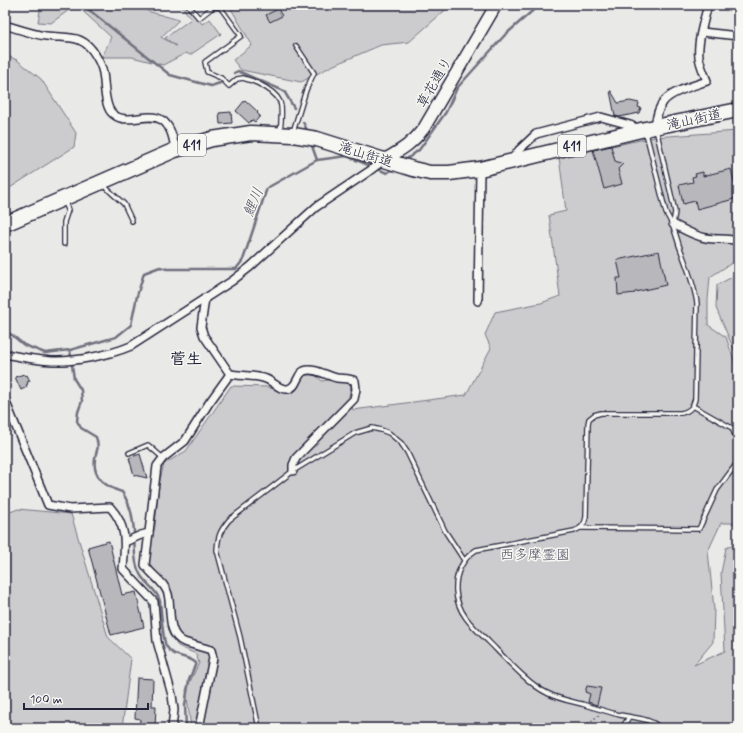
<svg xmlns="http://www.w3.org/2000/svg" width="743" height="733" viewBox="0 0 743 733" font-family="Mynerve,'Klee One',sans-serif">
<rect width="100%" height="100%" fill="#e9e9e7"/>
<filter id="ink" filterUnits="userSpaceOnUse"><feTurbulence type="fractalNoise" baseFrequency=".025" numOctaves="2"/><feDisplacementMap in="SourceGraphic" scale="8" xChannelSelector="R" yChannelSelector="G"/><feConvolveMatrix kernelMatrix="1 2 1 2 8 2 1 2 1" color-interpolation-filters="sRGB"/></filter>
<g filter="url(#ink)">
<g fill="#ccccce" stroke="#777784">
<path d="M41,5h101l5,6 32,9 -18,17 15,9 -11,-8 26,-19 -10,-14h8l13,19 8,-5 11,15 -31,21 -4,-2 -23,12 -31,-8h-30l9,-20 -35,-32 -25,18 -13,-1z"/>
<path d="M229,5h222l-42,37 -28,3 -47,20 -33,17 -60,-12 -8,-10 19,-15z"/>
<path d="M5,55l12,5 24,19 35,54 -2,14 -69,44z"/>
<path d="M738,131v128l-28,18 -2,23v25l18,12 12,35v151h-17l-13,28 6,58 -1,33 -19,23 31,-14 -4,-78 5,-25 12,-5v185h-547l-5,-38 13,-27 -3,-9 -18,-8 -9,-12 -5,-42 -2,-9 -14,-13 -1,-8 8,-36 4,-42 5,-20 22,-13 45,-65 37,1 12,5 15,-4 6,-12 12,-3 9,8 10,-2 14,1 5,6 -2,10 4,14 113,-15 25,-47 -6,-13 10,-23 46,-9 19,-7 -11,-81 17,-4 -7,-54 96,-20z"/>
<path d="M738,274v85l-22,-51 1,-23z"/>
<path d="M18,509l53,5 37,123 23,22 -9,69h-117v-214z"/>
</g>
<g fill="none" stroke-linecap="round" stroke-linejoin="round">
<g stroke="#71717f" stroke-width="2.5">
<path d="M83,5l87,70 41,11 12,-4"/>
<path d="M234,73l4,-2 46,20 10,17"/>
<path d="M303,122l4,8"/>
<path d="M312,146l5,14"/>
<path d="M404,161l15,-11 27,-38 11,-24 47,-52 35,-31"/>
<path d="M5,332l7,3 12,10 21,8 25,-3 46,-13 15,-12 6,-29 7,-23 16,-6 7,2h69l7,-9 24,-72 50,-28 30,-4 40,17 6,-4"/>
<path d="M70,350l4,29 7,11 1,11 -4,11 -1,9 4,7 15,9c4,14 0,11 -1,22 -3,19 11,28 27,33 6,9 10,20 11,31 3,16 -1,36 7,51 5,10 17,15 20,27 1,9 3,39 6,45 9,14 21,8 30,17l-7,17 -4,25 1,23"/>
</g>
</g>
<g fill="#b8b8bc" stroke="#22223b">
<path d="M278,9l4,7 -12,6 -4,-7z"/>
<path d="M610,91h1l7,12 12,-2 9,2 -1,4 3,1 -2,5 -20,4 -4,-1z"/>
<path d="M245,100l13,12 -1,1 3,3 -5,6 -3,-2 -3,3 -13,-12z"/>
<path d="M231,112l1,11 -12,1 -1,-11z"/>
<path d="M611,146l4,15 8,3 -5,5 4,15 -18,5 -11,-39z"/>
<path d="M731,169l7,28 -4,1v1l-37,10 -2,-8 -12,3 -4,-19 14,-3 -1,-5 4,-1 -1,-2 8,-2v4z"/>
<path d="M659,251l7,34 -31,7v1l-17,2 -1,-17h4l-4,-18z"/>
<path d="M24,374l1,2 2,-1 3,6 -3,1 1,2 -2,1 1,2 -6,3 -6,-13z"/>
<path d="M140,454l7,24 -13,-3 -5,-17z"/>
<path d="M109,541l13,54 14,-3 8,35 -33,8 -23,-88z"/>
<path d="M137,678l16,1 -1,27h4l-1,22h-16l1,-9 -5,-1z"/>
<path d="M587,686l14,2 -4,17 -9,-3 2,-8 -5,-2z"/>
</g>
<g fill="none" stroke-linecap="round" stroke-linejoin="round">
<g stroke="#22223b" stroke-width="6">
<g id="lane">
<path d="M188,5l11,13 14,-11h7l21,29 -36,26 2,10 14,6 8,8 8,-7 6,-1c12,3 37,14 38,28 1,9 0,18 -1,26"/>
<path d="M656,129l19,83 -2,12"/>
<path d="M293,132l13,-42 8,-17 -18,-27"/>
<path d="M646,133l20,80c8,13 9,19 13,32 7,20 15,38 18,58l-2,96c-2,8 -5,12 -14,14h-80l-7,2 -5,4 -1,5 -2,93c-1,8 -5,12 -12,14l-98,19c-14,9 -21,24 -20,41 1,22 17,36 32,50 16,16 40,43 59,52 11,6 23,8 35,11 13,4 26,8 38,11 14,3 30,3 40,13"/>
<path d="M103,185l21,19 8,17"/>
<path d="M64,244v-22l4,-12 -3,-8"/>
<path d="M693,406l39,22 6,14"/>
<path d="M129,453l19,-8 15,13"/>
<path d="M581,528l118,1 18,-39 20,-27 1,-3"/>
<path d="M259,728l-19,-91 -23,-87c1,-14 3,-19 12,-30l64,-49 62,-38 17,-5 9,2 8,3 12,10 6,9 38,79 19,29"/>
<path d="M622,728l7,-11"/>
</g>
</g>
<g stroke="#22223b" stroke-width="10">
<g id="street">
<path d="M5,25c13,4 27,9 41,11 22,3 37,-3 50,20 3,5 6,12 7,17 2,11 1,30 8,39 19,22 57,-21 64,38"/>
<path d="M702,32l36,4"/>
<path d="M655,127c1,-9 3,-19 9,-26 8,-10 32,-16 43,-20 -3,-8 -7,-16 -8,-24 -2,-15 5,-37 9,-52"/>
<path d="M512,159l7,-9 17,-16 65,-17 29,8 10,5"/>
<path d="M673,224c10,5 21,12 33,14 10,2 21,0 32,3"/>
<path d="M478,301l2,-132"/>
<path d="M5,354c15,3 31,6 47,7 22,1 58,-6 79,-15l101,-65 18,-14 66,-60 52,-35 16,-12"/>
<path d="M230,374c11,2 26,1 36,5 8,3 13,11 22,10 10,-2 8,-14 16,-18 10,-4 23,5 33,7 7,1 12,0 18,3l1,8 -2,10 -58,59 -3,7v6"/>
<path d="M5,400l43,105 22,4 40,-2c18,20 15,37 13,62l31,33 3,39 15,54 2,15 -2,18"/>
<path d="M125,542l16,-7 8,-2"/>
<path d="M199,728l14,-70 -2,-8c-9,-3 -18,-5 -27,-8 -18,-8 -12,-32 -16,-48 -3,-12 -17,-19 -23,-29l12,-99 6,-8 22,-17 24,-38 21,-29 -26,-38 -3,-9 4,-29"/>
</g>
</g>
<g stroke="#22223b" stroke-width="14">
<path id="secondary" d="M384,160c17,-10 28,-16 40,-32l72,-123"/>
</g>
<g stroke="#22223b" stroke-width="17">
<path id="highway" d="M5,224l170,-74 37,-11 39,-6 42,2 24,4 96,30 17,4h19l31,-4 165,-40 93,-19"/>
</g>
<path stroke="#22223b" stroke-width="1.5" stroke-dasharray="1 3" stroke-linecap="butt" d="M582,728l17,-13"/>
<use href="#lane" stroke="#f6f6f2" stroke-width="3.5"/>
<use href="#street" stroke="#f6f6f2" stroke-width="7"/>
<use href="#secondary" stroke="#f6f6f2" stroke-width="11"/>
<use href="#highway" stroke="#f6f6f2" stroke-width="14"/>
</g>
</g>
<g text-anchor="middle" stroke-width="3" stroke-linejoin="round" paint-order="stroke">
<g fill="#f6f6f2" stroke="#626272" stroke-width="1">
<rect x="178" y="134" width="28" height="22" rx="3"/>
<rect x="558" y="135" width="28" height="22" rx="3"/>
</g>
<g font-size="13" font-weight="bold" fill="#22223b">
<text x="192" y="150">411</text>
<text x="572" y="151">411</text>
</g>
<g font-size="14" fill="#22223b" stroke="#f6f6f2">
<text transform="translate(434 82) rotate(-60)" y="5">草花通り</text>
<text transform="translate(694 119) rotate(-12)" y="5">滝山街道</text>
<text transform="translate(366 154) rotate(17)" y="5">滝山街道</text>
</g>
<g font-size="14" fill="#555567" stroke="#f6f6f2">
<text x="535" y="559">西多摩霊園</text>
</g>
<g font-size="15" font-style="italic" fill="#565668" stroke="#f6f6f2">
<text transform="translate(253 202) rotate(-67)" y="5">鯉川</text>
</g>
<g font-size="16" font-weight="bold" fill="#22223b" stroke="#f6f6f2">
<text x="186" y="364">菅生</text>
</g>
</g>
<rect width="743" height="733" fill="none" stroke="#f6f6f2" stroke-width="20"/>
<rect x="10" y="10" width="723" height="713" fill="none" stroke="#22223b" stroke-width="1.5" filter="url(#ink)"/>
<path d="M24 703v6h124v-6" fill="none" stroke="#22223b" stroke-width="2"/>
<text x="30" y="703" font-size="12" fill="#22223b" stroke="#f6f6f2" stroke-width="3" paint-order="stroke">100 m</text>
</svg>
